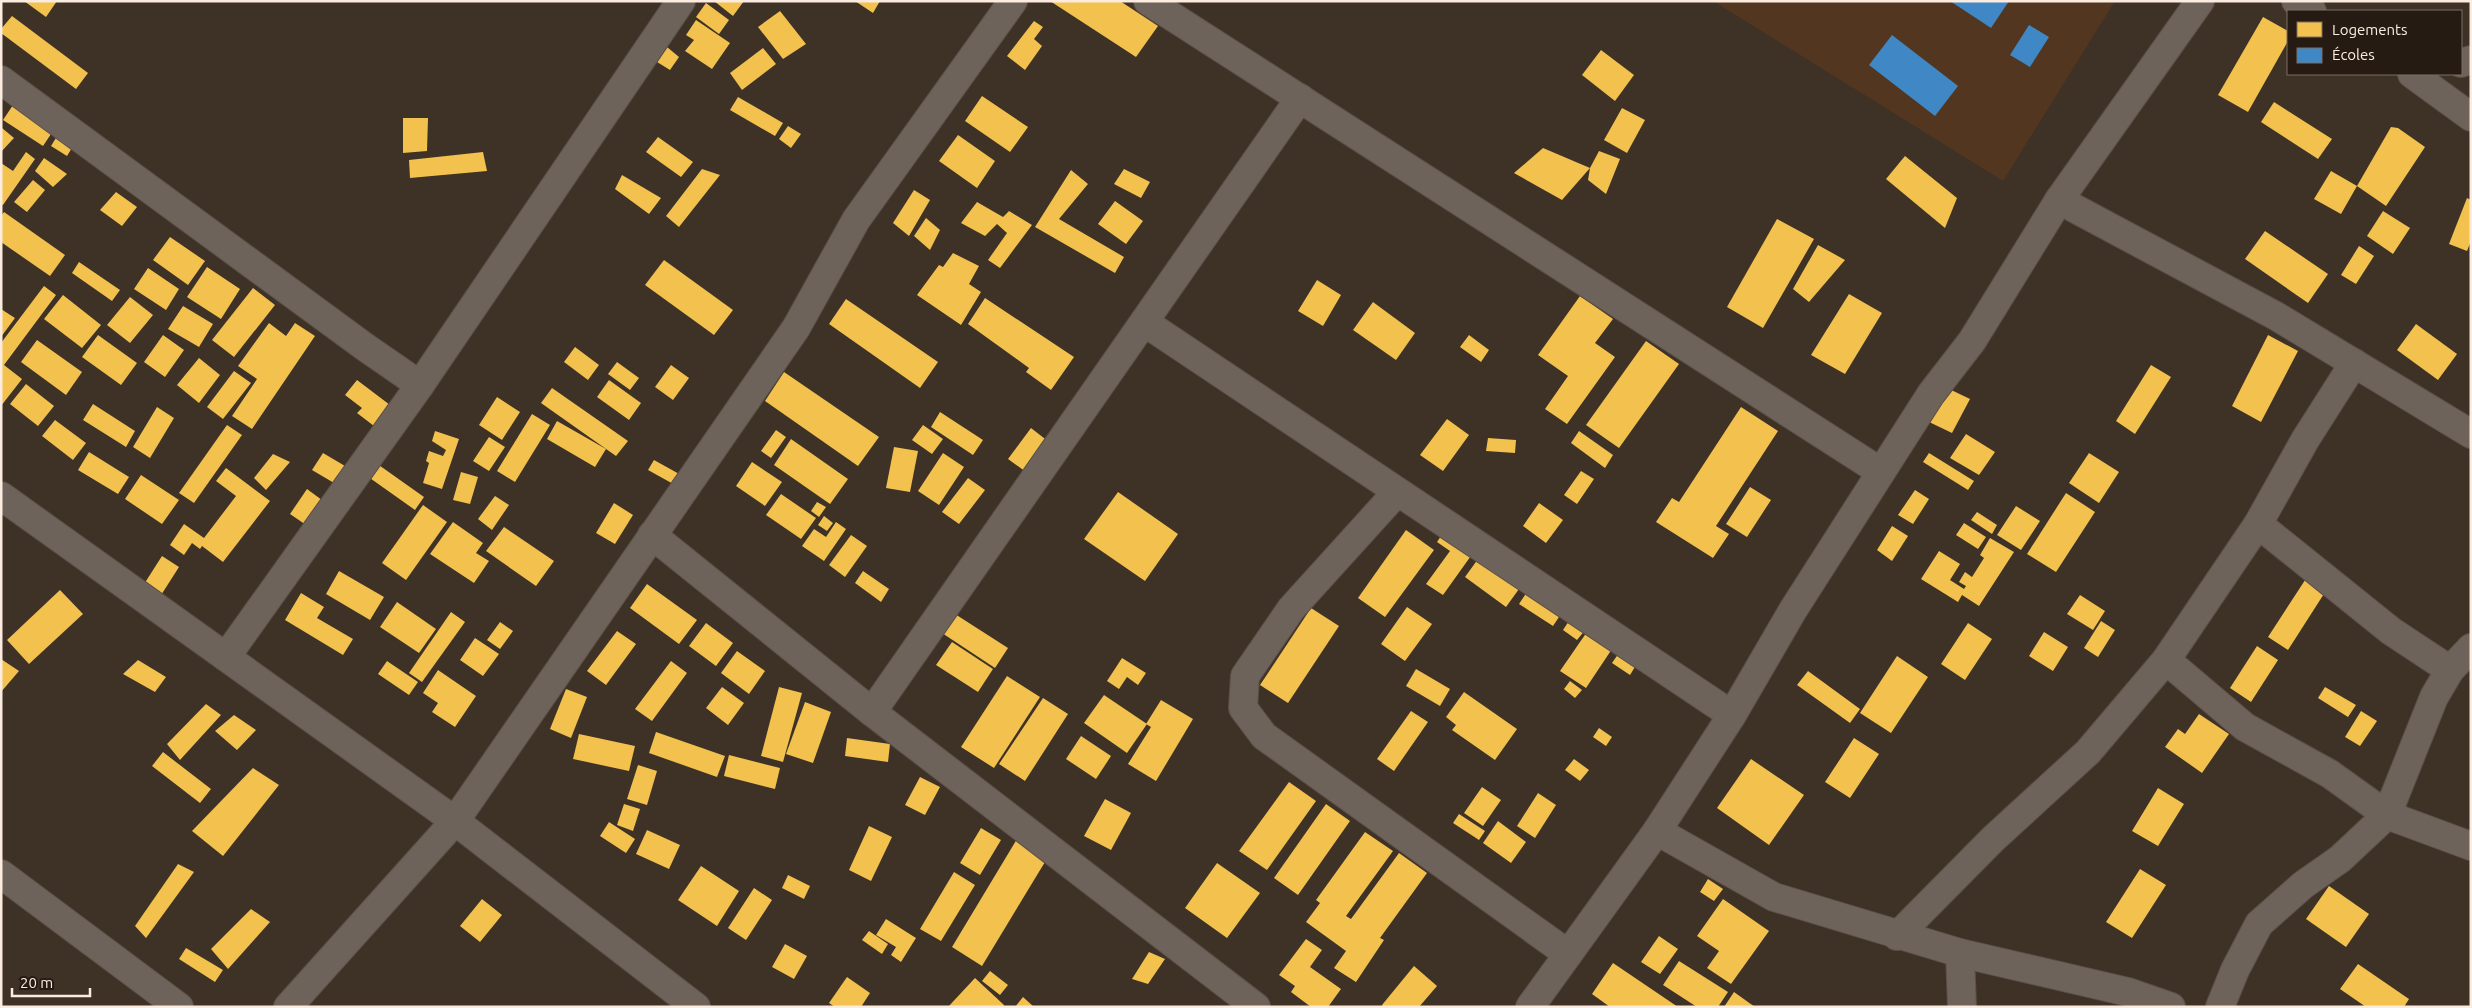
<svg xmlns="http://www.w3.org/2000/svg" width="2472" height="1008" viewBox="0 0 2472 1008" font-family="Ubuntu,sans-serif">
<rect width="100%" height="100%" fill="#3e3126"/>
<path fill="#52361f" d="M1713,1h402l-112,180z"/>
<g fill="#f2c14e">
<path d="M24,1h33l-11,16z"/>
<path d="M714,1h30l-11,15z"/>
<path d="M855,1h25l-7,12z"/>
<path d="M1050,1h70l38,25 -22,31z"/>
<path d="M706,3l23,17 -10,14 -23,-17z"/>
<path d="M780,11l26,33 -23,15 -25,-32z"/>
<path d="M12,16l76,57 -12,16 -75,-56v-4z"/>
<path d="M2263,17l25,14v10l-40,71 -30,-17z"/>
<path d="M696,20l34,23 -18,26 -27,-18 9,-11 -8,-5z"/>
<path d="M1034,21l9,6 -9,12 8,7 -17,24 -18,-14z"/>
<path d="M667,47l12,10 -9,13 -13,-8z"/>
<path d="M763,48l13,16 -34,26 -12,-17z"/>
<path d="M1601,50l33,25 -19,26 -33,-26z"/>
<path d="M982,96l46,31 -18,25 -45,-31z"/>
<path d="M738,97l45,26 -8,13 -45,-26z"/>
<path d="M15,102l40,26 -12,18 -40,-26z"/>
<path d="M2274,102l58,37 -14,20 -57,-37z"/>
<path d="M1622,108l23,12 -18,33 -23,-13z"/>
<path d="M403,118h25l-1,33 -24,2z"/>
<path d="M788,126l13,8 -10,14 -12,-9z"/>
<path d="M2391,127l7,1 27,19 -39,59 -29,-20z"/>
<path d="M2,128l12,10 -13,14v-23z"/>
<path d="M59,133l16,10 -8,13 -16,-10z"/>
<path d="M958,135l37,26 -18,27 -38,-27z"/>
<path d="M658,137l35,25 -12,15 -35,-25z"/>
<path d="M1543,148l47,20 -28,32 -48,-27z"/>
<path d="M1599,151l21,8 -14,35 -18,-14 2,-12z"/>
<path d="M26,152l9,7 -32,46 -2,-1v-41l12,8z"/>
<path d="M483,152l4,19 -77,7 -1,-18z"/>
<path d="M1905,156l52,42 -12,30 -59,-49z"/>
<path d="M44,158l23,16 -14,13 -18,-16z"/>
<path d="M702,169l18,6 -41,52 -13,-11z"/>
<path d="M1124,169l26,13 -9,16 -27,-14z"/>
<path d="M1071,170l17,14 -29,35 65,38 -9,16 -80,-46z"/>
<path d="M2331,171l26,15 -16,28 -27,-15z"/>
<path d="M622,175l39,23 -12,16 -34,-25z"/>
<path d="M33,180l12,10 -18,22 -13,-10z"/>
<path d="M914,190l16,10 -21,36 -16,-13z"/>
<path d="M116,192l21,15 -15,19 -22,-16z"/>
<path d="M2467,198l4,2v41l-4,10 -18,-7z"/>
<path d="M1115,201l28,20 -17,23 -28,-20z"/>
<path d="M977,202l26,15 6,-6 23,14 -32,43 -12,-8 19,-27 -10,-9 -12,12 -24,-13z"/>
<path d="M2383,211l27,17 -17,26 -26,-18z"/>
<path d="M4,212l61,43 -15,21 -49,-34v-26z"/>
<path d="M926,218l14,12 -10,20 -16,-14z"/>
<path d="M1777,219l37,20 -51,89 -36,-21z"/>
<path d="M2265,231l63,43 -20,29 -63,-44z"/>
<path d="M170,237l35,24 -17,24 -35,-25z"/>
<path d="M1818,245l27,15 -36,42 -16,-13z"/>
<path d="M2359,246l15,10 -18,28 -15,-9z"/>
<path d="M953,253l26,13 -10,18 12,8 -20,33 -44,-30 22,-30 4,2z"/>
<path d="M664,260l69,50 -19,25 -69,-50z"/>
<path d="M79,262l41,28 -8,11 -40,-28z"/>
<path d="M207,267l33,22 -19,30 -34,-22z"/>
<path d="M148,268l31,21 -13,21 -32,-21z"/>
<path d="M1317,280l24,15 -18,31 -25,-15z"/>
<path d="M44,286l12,9 -52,70 18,14 -21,27v-63z"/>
<path d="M253,288l22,17 -41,52 -22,-17z"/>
<path d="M1849,294l33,19 -37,61 -34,-19z"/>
<path d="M63,295l38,30 -19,23 -38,-29z"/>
<path d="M1580,296l33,23 -18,24 20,14 -48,67 -22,-15 23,-33 -30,-21z"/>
<path d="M130,297l23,18 -23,28 -23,-18z"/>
<path d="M985,298l89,59 -23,33 -25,-18 3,-4 -61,-44z"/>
<path d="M846,299l92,63 -18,26 -91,-64z"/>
<path d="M1373,302l42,31 -19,27 -43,-30z"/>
<path d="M183,306l30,18 -14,23 -31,-18z"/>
<path d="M1,309l14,9 -14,19z"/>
<path d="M269,323l17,13 9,-13 20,13 -63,93 -20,-13 25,-37 -19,-13z"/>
<path d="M2416,324l41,30 -19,26 -41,-30z"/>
<path d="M98,335l39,28 -16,22 -39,-28z"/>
<path d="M163,335l21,15 -19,27 -21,-15z"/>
<path d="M1469,335l20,15 -8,12 -21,-15z"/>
<path d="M2268,335l30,16 -37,71 -29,-16z"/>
<path d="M37,340l45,32 -16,23 -45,-33z"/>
<path d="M1646,341l33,23 -60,84 -33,-23z"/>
<path d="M575,347l24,18 -11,15 -24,-18z"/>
<path d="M199,358l21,17 -21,28 -22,-18z"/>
<path d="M617,362l22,16 -9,12 -22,-16z"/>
<path d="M671,365l18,13 -16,22 -18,-13z"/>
<path d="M2151,365l20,12 -36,57 -19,-13z"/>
<path d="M234,371l17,12 -28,36 -16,-12z"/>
<path d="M784,372l95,65 -21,29 -93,-65z"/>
<path d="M357,380l33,25 -16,21 -17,-13 5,-5 -17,-13z"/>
<path d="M609,380l32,23 -12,17 -32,-23z"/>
<path d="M26,384l28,22 -16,20 -28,-22z"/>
<path d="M1945,387l25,12 -18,34 -25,-12z"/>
<path d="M552,388l76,53 -12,15 -75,-53z"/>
<path d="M497,397l23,15 -18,28 -23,-15z"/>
<path d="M93,404l42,27 -9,16 -43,-27z"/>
<path d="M157,407l17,11 -24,40 -17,-11z"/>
<path d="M1741,407l37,24 -62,95 13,8 -16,24 -57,-36 16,-24 7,4z"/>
<path d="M940,412l43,28 -10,15 -42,-28z"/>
<path d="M532,414l18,11 -35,57 -18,-11z"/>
<path d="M1447,419l22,16 -26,36 -23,-16z"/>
<path d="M55,420l31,23 -13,17 -31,-24z"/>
<path d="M557,421l49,28 -11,18 -48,-28z"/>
<path d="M227,425l15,10 -48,68 -15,-10z"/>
<path d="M923,425l20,14 -11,15 -20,-14z"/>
<path d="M1031,428l18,14 -23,30 -18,-13z"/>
<path d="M776,430l10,7 -15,21 -10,-7z"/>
<path d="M435,431l24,8 -17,50 -19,-6 6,-20 -3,-2 3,-10 14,5 3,-6 -14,-9z"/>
<path d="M1579,431l34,24 -8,13 -34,-25z"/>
<path d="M1966,434l29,18 -16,23 -29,-17z"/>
<path d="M489,437l16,10 -16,24 -16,-10z"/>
<path d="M1488,438l28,2 -1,13 -29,-2z"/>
<path d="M791,439l57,40 -18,25 -56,-39z"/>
<path d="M894,447l24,4 -8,41 -24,-4z"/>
<path d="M89,452l40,25 -11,17 -40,-24z"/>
<path d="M323,453l22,13 -11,17 -22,-13z"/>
<path d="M943,453l21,14 -25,38 -21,-14z"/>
<path d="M1929,453l45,28 -6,9 -45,-28z"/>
<path d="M2089,453l30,19 -20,31 -30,-20z"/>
<path d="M273,454l17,8 -24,28 -12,-12z"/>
<path d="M654,460l27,15 -6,10 -27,-15z"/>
<path d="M752,462l30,20 -17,24 -29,-20z"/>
<path d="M376,463l48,34 -9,13 -48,-34z"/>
<path d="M226,468l44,33 -47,61 -21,-16 -2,3 -8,-6 -8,12 -14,-10 14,-21 20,14 32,-42 -20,-15z"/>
<path d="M1581,471l13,8 -17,25 -13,-9z"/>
<path d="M461,472l17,5 -8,27 -17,-4z"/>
<path d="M141,475l38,25 -17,24 -37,-25z"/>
<path d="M968,478l17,12 -26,34 -17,-12z"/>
<path d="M1750,487l21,13 -24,37 -21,-13z"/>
<path d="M307,489l19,14 -17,24 -19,-13z"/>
<path d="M1915,490l14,9 -16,25 -15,-9z"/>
<path d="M1118,492l60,42 -33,47 -61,-42z"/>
<path d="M2066,493l29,19 -39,60 -29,-18z"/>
<path d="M781,494l35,24 -15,21 -35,-24z"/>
<path d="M495,496l14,9 -17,25 -14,-11z"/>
<path d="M817,502l9,5 -7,10 -8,-6z"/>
<path d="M614,503l19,12 -18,29 -19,-11z"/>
<path d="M1539,503l24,17 -17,23 -23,-17z"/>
<path d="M423,505l24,17 -41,58 -24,-17z"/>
<path d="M2016,506l24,15 -19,29 -24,-15z"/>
<path d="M1977,512l20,13 -5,9 -21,-14z"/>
<path d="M824,516l9,7 -6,8 -9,-6z"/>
<path d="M453,522l30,21 -7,10 13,8 -15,22 -44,-29z"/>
<path d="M836,522l10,7 -22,32 -22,-15 12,-17 12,8z"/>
<path d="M1964,523l22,14 -8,12 -22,-14z"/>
<path d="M1892,526l16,10 -16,25 -15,-11z"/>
<path d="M504,527l50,34 -18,25 -50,-35z"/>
<path d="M1406,530l28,20 -49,67 -27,-19z"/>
<path d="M1443,533l30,20 -30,42 -17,-11 24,-33 -13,-9z"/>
<path d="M851,535l16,11 -22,31 -16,-12z"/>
<path d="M1990,538l24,14 -35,54 -17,-11 -4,7 -37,-23 18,-28 21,13 -10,16 14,9 2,-3 -7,-4 6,-10 7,5 12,-19 -4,-3z"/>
<path d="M162,556l17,11 -23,36 -17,-11z"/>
<path d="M1478,559l41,30 -13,18 -41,-30z"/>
<path d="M339,571l45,26 -14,23 -44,-26z"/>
<path d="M863,571l26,18 -8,13 -26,-19z"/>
<path d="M2309,574l20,12 -41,64 -20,-13z"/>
<path d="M647,584l50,36 -18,24 -49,-36z"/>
<path d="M60,590l23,24 -54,50 -22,-24z"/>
<path d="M1527,592l34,22 -8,12 -34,-22z"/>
<path d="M301,593l23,14 -7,11 36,21 -10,16 -58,-35z"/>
<path d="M2080,595l25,16 -12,19 -26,-16z"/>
<path d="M397,602l39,27 -17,24 -39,-26z"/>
<path d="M1407,607l25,17 -27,37 -24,-17z"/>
<path d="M1311,608l28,18 -51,77 -28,-18z"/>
<path d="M451,612l14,10 -43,60 -13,-9z"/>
<path d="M955,614l53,34 -13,20 -53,-35z"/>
<path d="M1571,618l15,11 -9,11 -14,-10z"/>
<path d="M2101,621l14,9 -17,27 -14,-9z"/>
<path d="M500,622l13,9 -13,18 -13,-9z"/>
<path d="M706,623l27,20 -17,23 -27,-20z"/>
<path d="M1968,623l24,16 -27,41 -24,-16z"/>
<path d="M1589,629l25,17 -28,42 -26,-17z"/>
<path d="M617,631l19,13 -30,41 -19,-14z"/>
<path d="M2044,632l24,15 -15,24 -24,-15z"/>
<path d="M475,638l24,16 -16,22 -23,-16z"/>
<path d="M952,642l41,27 -15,23 -42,-27z"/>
<path d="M2257,646l21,14 -27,42 -21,-14z"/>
<path d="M1621,650l17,12 -8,13 -18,-12z"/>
<path d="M737,651l28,20 -16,23 -28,-21z"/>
<path d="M1897,656l31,21 -37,56 -31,-20z"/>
<path d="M1122,658l24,15 -8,12 -11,-8 -8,12 -12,-8z"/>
<path d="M1,659l18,12 -18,21z"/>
<path d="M138,660l28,17 -11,15 -32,-18z"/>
<path d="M387,661l31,21 -9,13 -31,-21z"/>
<path d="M671,661l16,12 -35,48 -17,-12z"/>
<path d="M1416,669l34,20 -10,17 -34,-20z"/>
<path d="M438,670l38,26 -21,31 -23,-15 6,-9 -15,-10z"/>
<path d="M1808,671l52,38 -10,14 -53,-38z"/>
<path d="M1007,676l33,21 -46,71 -33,-21z"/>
<path d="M1570,681l12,9 -7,8 -11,-9z"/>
<path d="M722,687l22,16 -16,22 -22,-17z"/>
<path d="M779,687l23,6 -19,69 -22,-6z"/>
<path d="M2325,687l31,18 -8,12 -30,-19z"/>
<path d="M566,689l21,8 -16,41 -21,-9z"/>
<path d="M1464,692l53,37 -22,31 -43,-30 4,-5 -10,-8z"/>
<path d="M1104,695l43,29 -20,29 -43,-30z"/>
<path d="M1043,698l25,16 -43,67 -26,-17z"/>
<path d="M1161,700l32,19 -37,62 -28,-17 23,-37 -5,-3z"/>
<path d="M805,702l26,10 -18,51 -27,-9z"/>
<path d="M206,704l15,11 -41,45 -13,-16z"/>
<path d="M1411,711l17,11 -34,49 -17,-12z"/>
<path d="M2361,711l16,10 -17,25 -15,-9z"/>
<path d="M2199,714l30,20 -27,39 -37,-26 13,-18 7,5z"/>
<path d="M234,715l22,15 -19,20 -22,-19z"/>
<path d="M1599,728l13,9 -6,9 -13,-9z"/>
<path d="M656,732l69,24 -8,21 -68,-24z"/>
<path d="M579,734l56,12 -6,25 -56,-12z"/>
<path d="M1081,736l30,20 -15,23 -30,-20z"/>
<path d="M847,738l43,6 -2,18 -43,-6z"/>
<path d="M1854,738l25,16 -29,44 -25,-16z"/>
<path d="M163,752l48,37 -11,14 -48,-37z"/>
<path d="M729,755l51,13 -5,21 -51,-13z"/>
<path d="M1574,759l15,11 -9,11 -15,-11z"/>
<path d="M1751,759l53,36 -35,50 -52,-37z"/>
<path d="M638,765l19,6 -10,34 -20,-6z"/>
<path d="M253,768l26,17 -56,71 -31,-25z"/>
<path d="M920,777l20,10 -15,28 -20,-10z"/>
<path d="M1289,782l27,19 -49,69 -28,-19z"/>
<path d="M1482,787l19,13 -18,26 -19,-13z"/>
<path d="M2158,788l26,16 -26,42 -26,-15z"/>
<path d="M1538,793l18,12 -21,33 -18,-12z"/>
<path d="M1105,799l26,14 -20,37 -27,-14z"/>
<path d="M624,804l16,5 -7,22 -16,-6z"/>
<path d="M1326,804l24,17 -52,74 -24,-17z"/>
<path d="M1459,814l26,17 -6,9 -26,-17z"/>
<path d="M1498,821l28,21 -15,21 -28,-20z"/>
<path d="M609,822l26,17 -9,14 -26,-17z"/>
<path d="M869,826l23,11 -21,44 -22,-11z"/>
<path d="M981,828l20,12 -21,35 -20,-12z"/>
<path d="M647,830l33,15 -11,24 -33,-15z"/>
<path d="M1365,832l28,19 -47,65 5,3 48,-66 28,20 -47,65 4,2 -28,42 -22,-14 12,-17 -40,-29 14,-19 -4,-3z"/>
<path d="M1017,839l31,18 -66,109 -30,-19z"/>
<path d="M1217,863l43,30 -33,45 -42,-30z"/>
<path d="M178,864l16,8 -48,66 -11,-12z"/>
<path d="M701,866l38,25 -22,35 -39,-26z"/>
<path d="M2140,869l26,16 -34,53 -26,-16z"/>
<path d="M954,872l21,13 -34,56 -21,-12z"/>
<path d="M788,875l22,11 -6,13 -22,-11z"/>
<path d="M1708,879l15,10 -9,12 -14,-9z"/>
<path d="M2329,886l40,28 -23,33 -40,-28z"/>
<path d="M754,888l18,12 -26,40 -18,-12z"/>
<path d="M482,899l20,16 -22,27 -20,-16z"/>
<path d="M1723,899l46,32 -38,53 -24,-16 12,-17 -22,-15z"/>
<path d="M251,909l19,13 -42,47 -17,-20z"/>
<path d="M886,919l30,19 -15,24 -10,-7 5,-8 -20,-12z"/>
<path d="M869,931l19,13 -6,10 -20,-14z"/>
<path d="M1659,936l19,13 -18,25 -19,-12z"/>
<path d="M1306,939l16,11 -12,17 31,22 -13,18h-17l-20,-15 4,-6 -16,-11z"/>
<path d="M785,944l22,12 -13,23 -22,-12z"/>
<path d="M186,948l37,22 -8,12 -36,-23z"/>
<path d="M1149,952l16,7 -17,25 -16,-5z"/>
<path d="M1679,961l49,31 -10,15h-21l-34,-22z"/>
<path d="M1613,963l65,44h-68l-18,-13z"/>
<path d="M2358,964l51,35 -5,8h-38l-26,-18z"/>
<path d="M1414,966l23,20 -18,21h-36l-1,-2z"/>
<path d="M990,971l18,14 -8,10 -18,-14z"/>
<path d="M847,977l23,16 -9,14h-26l-6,-4z"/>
<path d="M975,978l29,27 -1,2h-55z"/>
<path d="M1734,992l21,15h-31z"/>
<path d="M1023,997l11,10h-19z"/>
</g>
<g fill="#3f88c5">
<path d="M1950,1h59l-18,27z"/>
<path d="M2029,25l20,12 -19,30 -20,-12z"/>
<path d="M1892,35l66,51 -23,30 -66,-51z"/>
</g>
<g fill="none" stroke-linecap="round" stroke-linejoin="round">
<g stroke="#5b4f46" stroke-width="30">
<g id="street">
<path d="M1148,1l733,471"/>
<path d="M2296,1l16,10"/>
<path d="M2461,63l10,-3"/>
<path d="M2412,74l59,43"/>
<path d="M1,80l364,267 55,38 -194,272"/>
<path d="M2059,200l217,116 195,118"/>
<path d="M1144,322l588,393"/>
<path d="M420,385l261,-384"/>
<path d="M1397,492l-106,117 -46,67 -2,32 21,28 304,218"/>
<path d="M1,496l454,325 241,186"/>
<path d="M2258,524l133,107 59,39"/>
<path d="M652,535l220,177 384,295"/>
<path d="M2166,660l79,67 85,47 57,41 84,31"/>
<path d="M872,712l428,-614"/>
<path d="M1657,831l117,66 186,56 168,39 43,15"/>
<path d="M1,874l178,133"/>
<path d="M1897,936l96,-97 95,-87 78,-92 92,-136 47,-84 49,-77"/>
<path d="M1960,953l2,54"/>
<path d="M288,1007l167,-186 341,-493 60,-108 157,-219"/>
<path d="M1530,1007l127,-176 75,-116 61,-105 138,-216 41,-53 87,-141 141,-199"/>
<path d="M2220,1007l15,-37 24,-46 44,-39 37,-26 47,-44 47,-118 16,-27 21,-22"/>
</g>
</g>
<use href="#street" stroke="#6d635b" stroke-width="28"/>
</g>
<rect width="2472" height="1008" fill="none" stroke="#fcece0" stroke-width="5"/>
<rect x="2287" y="10" width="175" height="65" fill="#261b12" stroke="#7c6f64"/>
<rect x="2297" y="22" width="25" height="15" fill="#f2c14e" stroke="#7c6f64"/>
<text x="2332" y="35" font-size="15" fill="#fcece0">Logements</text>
<rect x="2297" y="48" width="25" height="15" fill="#3f88c5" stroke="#7c6f64"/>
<text x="2332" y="60" font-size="15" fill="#fcece0">Écoles</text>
<path d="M12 988v8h78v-8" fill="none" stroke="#fcece0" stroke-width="2.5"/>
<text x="20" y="988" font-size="15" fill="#fcece0" stroke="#261b12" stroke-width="4" paint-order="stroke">20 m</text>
</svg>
